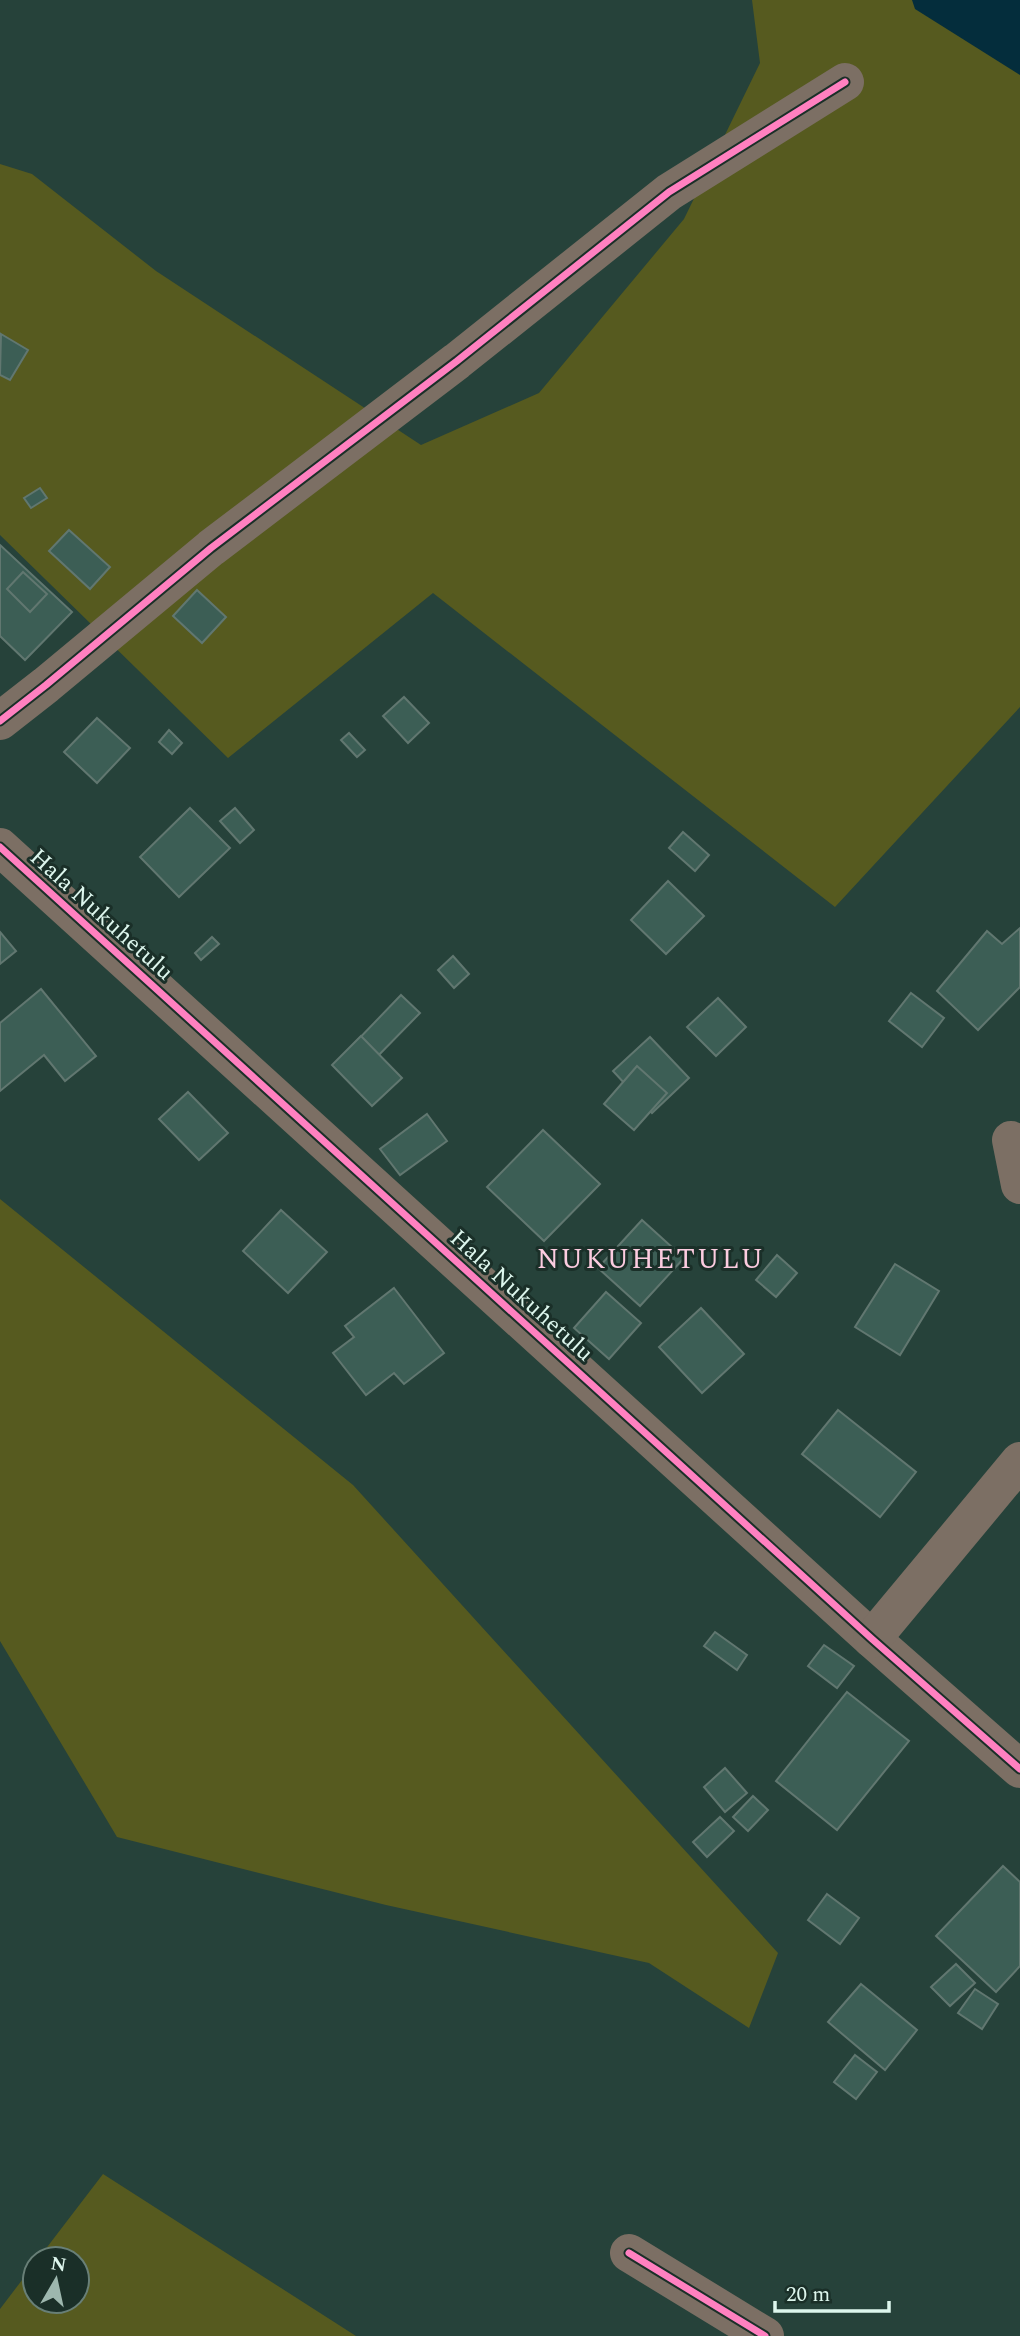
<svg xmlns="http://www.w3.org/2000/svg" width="1020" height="2336" viewBox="0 0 1020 2336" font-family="Spectral,serif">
<rect width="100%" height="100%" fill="#26423a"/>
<g fill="#565a1f">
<path d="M752,0h268v707l-185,200 -402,-314 -205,165 -228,-223v-371l32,10 124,97 265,174 118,-52 145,-174 76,-156z"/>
<path d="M0,1199l353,286 425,468 -29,75 -100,-65 -263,-58 -269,-68 -117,-196z"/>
<path d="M103,2174l253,162h-356v-27l35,-46v38h42v-42h-39z"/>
</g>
<path fill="#042d3c" d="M912,0h108v75l-105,-66z"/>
<g fill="#3c5e55" stroke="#617770" stroke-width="2">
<path d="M1,334l27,16 -18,30 -10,-5z"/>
<path d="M40,488l7,10 -16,10 -7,-10z"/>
<path d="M69,530l41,37 -20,22 -41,-38z"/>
<path d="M0,545l72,67 -47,48 -25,-24z"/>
<path d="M23,572l24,22 -17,18 -23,-23z"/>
<path d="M197,590l29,27 -24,26 -29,-27z"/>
<path d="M404,697l25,26 -21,20 -25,-27z"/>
<path d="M97,718l33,30 -33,35 -33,-31z"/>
<path d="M169,730l13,13 -10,11 -13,-12z"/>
<path d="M349,733l16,17 -8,7 -16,-17z"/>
<path d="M190,808l40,40 -51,49 -39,-40z"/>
<path d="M235,808l19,22 -14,13 -20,-22z"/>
<path d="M683,832l26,23 -14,16 -26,-23z"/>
<path d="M668,881l36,35 -38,38 -35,-34z"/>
<path d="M1020,928v59l-42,43 -41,-39 50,-60 15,13z"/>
<path d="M0,932l16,19 -16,13z"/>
<path d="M212,937l7,7 -18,16 -6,-7z"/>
<path d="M453,956l16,18 -15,14 -16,-18z"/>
<path d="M41,989l55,67 -31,25 -21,-26 -44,36v-68z"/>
<path d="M911,993l33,25 -22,29 -33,-26z"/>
<path d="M401,995l19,18 -52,53 -18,-18z"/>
<path d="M718,998l28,29 -30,29 -29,-29z"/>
<path d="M361,1036l41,42 -30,28 -40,-41z"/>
<path d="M650,1037l39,41 -37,35 -39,-42z"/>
<path d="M637,1066l30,27 -33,37 -30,-26z"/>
<path d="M188,1092l40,41 -29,27 -40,-41z"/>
<path d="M427,1114l20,27 -47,34 -20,-26z"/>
<path d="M543,1130l57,54 -56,57 -57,-54z"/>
<path d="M281,1210l46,42 -39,41 -45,-42z"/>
<path d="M642,1220l42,38 -44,48 -42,-38z"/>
<path d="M777,1255l20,18 -21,24 -20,-17z"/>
<path d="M895,1264l44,27 -39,64 -45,-28z"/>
<path d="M394,1288l50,65 -40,31 -10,-11 -28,22 -33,-42 21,-16 -9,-11z"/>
<path d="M606,1292l35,31 -32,36 -35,-31z"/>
<path d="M701,1308l43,46 -42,39 -43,-46z"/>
<path d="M838,1410l78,62 -36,45 -78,-63z"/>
<path d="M715,1632l32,23 -10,15 -33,-24z"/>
<path d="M824,1645l30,21 -17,22 -29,-22z"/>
<path d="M847,1692l62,49 -72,89 -61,-49z"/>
<path d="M725,1768l22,25 -22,19 -21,-25z"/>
<path d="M753,1796l15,14 -20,21 -15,-14z"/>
<path d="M720,1817l14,14 -27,26 -14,-15z"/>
<path d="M1003,1866l17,16v84l-24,26 -60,-56z"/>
<path d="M827,1894l32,24 -19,26 -32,-24z"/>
<path d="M956,1964l19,19 -25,23 -19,-19z"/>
<path d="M861,1984l56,46 -32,40 -57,-48z"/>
<path d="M975,1989l23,15 -16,25 -24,-16z"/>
<path d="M855,2055l22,17 -21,27 -22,-17z"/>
</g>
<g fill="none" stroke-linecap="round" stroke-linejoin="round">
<g stroke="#7c6f64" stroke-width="38">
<path d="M0,721l46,-36 165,-137 246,-187 212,-169 176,-110"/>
<path d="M0,847l872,792 148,130"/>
<path d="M1011,1140l9,45"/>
<path d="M872,1639l148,-178"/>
<path d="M629,2253l136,83"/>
</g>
<g stroke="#1a2f28" stroke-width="11">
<g id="cycleway">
<path d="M0,721l46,-36 165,-137 246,-187 212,-169 176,-110"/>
<path d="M0,847l872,792 148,130"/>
<path d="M629,2253l136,83"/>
</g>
</g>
<use href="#cycleway" stroke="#ff80c0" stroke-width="7"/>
</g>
<g text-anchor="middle" stroke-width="6" stroke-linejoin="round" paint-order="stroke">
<g font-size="24" fill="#ddf6ed" stroke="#1a2f28">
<text transform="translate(102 914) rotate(42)" y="8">Hala Nukuhetulu</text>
<text transform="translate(522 1295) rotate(42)" y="8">Hala Nukuhetulu</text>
</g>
<g font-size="28" letter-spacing="2" fill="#fccce0" stroke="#1a2f28">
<text x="651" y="1268">NUKUHETULU</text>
</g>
</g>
<g transform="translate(56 2280) rotate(9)"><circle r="33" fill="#1a2f28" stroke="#687f77" stroke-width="2"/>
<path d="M0-5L12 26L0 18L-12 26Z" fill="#9db7ae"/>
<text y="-10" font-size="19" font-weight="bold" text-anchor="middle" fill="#ddf6ed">N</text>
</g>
<path d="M775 2301v10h114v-10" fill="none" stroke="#ddf6ed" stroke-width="3.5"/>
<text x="786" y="2301" font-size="21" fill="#ddf6ed" stroke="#1a2f28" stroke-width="5" paint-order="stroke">20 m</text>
</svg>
